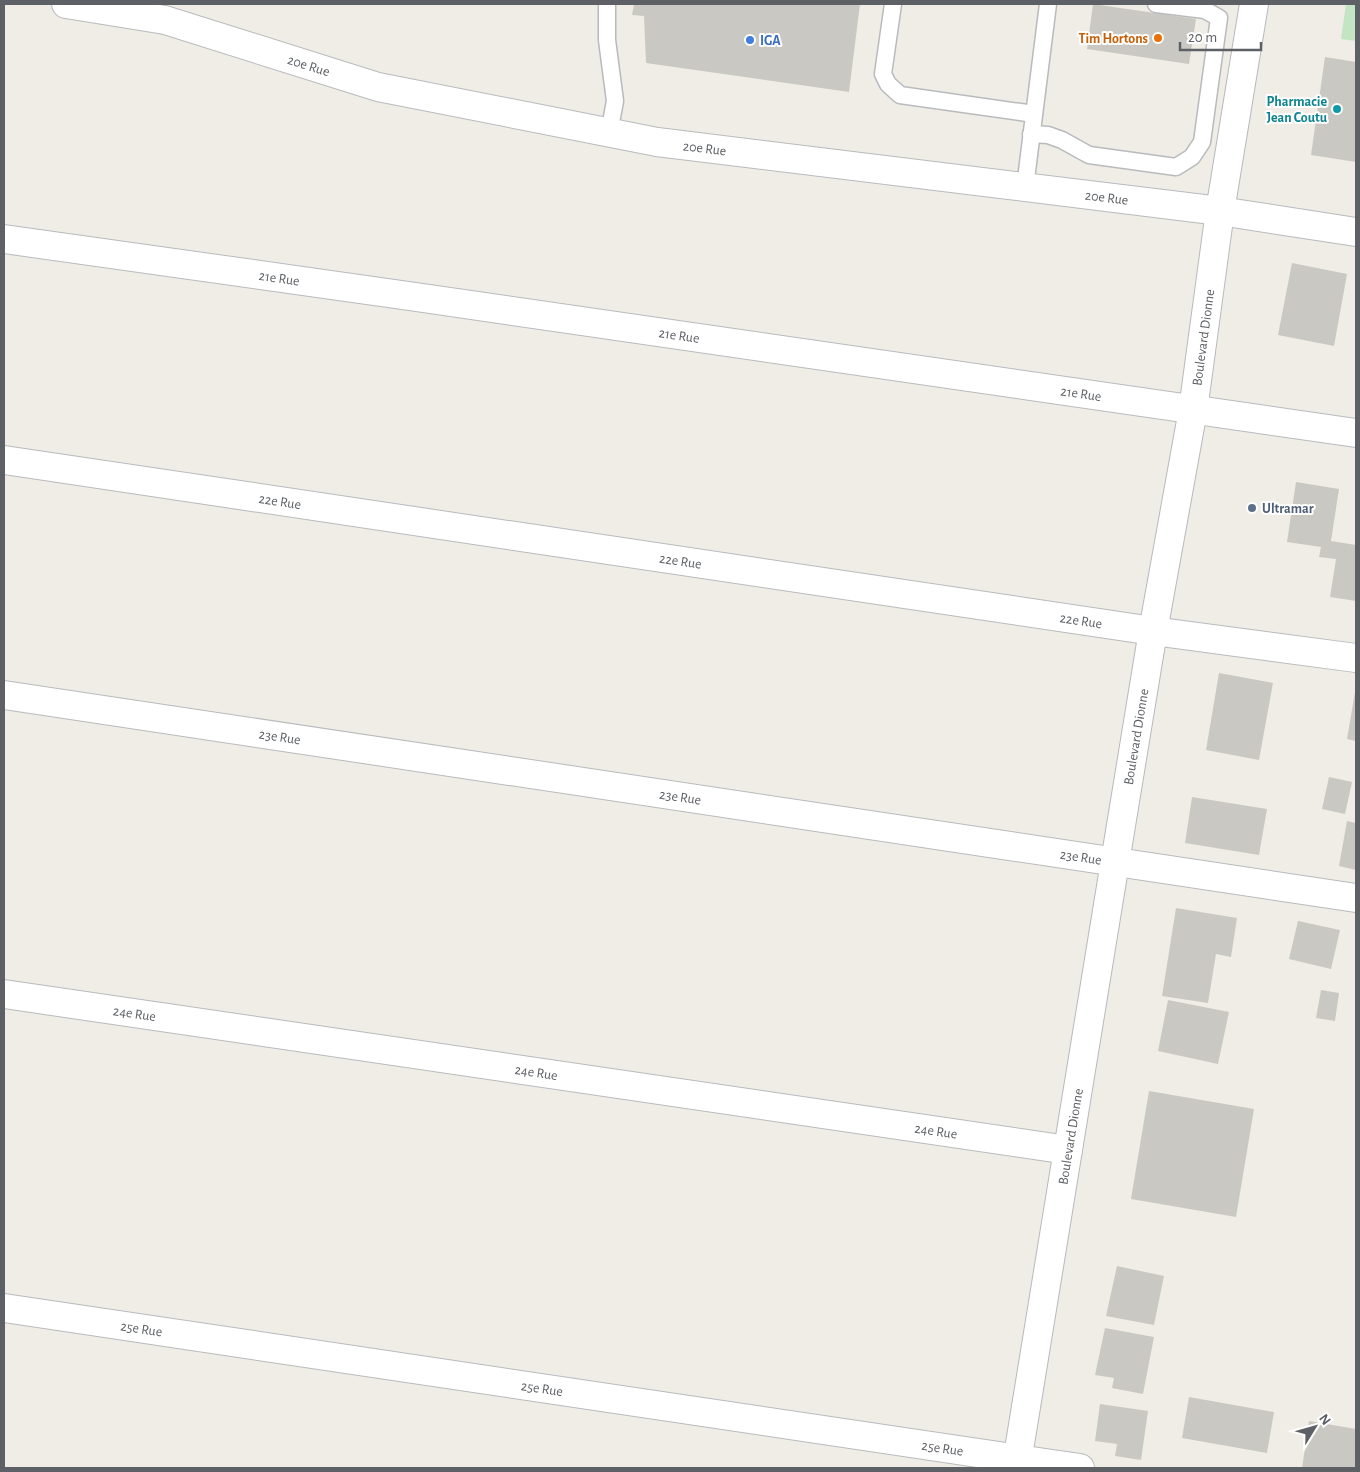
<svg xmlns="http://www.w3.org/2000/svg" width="1360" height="1472" viewBox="0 0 1360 1472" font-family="'Alegreya Sans',sans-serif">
<rect width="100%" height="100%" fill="#efede5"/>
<path fill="#c3e5c4" d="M1346,4h10v37l-15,-2z"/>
<g fill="#cac8c2">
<path d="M634,4h226l-11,88 -203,-29 -2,-47 -12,-1z"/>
<path d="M1093,4l103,15 -7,45 -102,-15z"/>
<path d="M1325,57l31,5v100l-45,-7z"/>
<path d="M1292,263l55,11 -13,72 -56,-11z"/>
<path d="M1296,482l43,7 -8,52 25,4v56l-26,-4 6,-38 -17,-2 2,-10 -34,-5z"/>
<path d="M1219,673l54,10 -14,77 -53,-10z"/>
<path d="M1355,692h1v49l-9,-2z"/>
<path d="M1329,777l23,5 -7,32 -23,-5z"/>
<path d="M1192,797l75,12 -8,46 -74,-12z"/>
<path d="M1347,821l9,2v47l-17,-4z"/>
<path d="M1176,908l61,10 -6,39 -15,-3 -8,49 -46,-7z"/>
<path d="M1298,921l42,9 -9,39 -42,-10z"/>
<path d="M1321,990l18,3 -4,28 -19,-3z"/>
<path d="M1168,1000l61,12 -11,52 -60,-13z"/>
<path d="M1149,1091l105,18 -18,108 -105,-18z"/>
<path d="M1117,1266l47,10 -10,49 -48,-9z"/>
<path d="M1105,1328l49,9 -11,57 -31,-6 2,-10 -19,-3z"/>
<path d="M1189,1397l85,15 -7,41 -85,-15z"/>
<path d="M1100,1404l48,7 -7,49 -26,-4 2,-12 -22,-3z"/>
<path d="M1309,1421l47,8v39h-54z"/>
</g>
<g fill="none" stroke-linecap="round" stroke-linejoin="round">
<g stroke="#b8babe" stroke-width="19">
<g id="service">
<path d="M607,4v36l8,61 -6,32"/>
<path d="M893,4l-10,70 5,10 12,11 134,19"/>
<path d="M1031,134l17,1 14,5 27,15 87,12 16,-10 10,-15 17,-124 -14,-8 -49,-6"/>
<path d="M1025,187l23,-183"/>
</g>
</g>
<g stroke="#b8babe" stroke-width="30">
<g id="minor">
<path id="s1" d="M66,4l99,16 213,67 279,55 563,69 136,21"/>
<path id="s2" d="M4,239l405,57 947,137"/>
<path id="s3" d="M4,460l1149,171 203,27"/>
<path id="s4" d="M4,695l1352,203"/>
<path id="s5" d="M4,994l1064,156"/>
<path d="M1018,1459l62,9"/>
</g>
</g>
<g stroke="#b8babe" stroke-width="30">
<g id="tertiary">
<path id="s6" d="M4,1308l1014,151"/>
</g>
</g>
<g stroke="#b7b9be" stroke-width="30">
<g id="secondary">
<path id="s7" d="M1016,1468l99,-606 38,-231 40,-221 27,-199 34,-207"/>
</g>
</g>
<use href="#service" stroke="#fff" stroke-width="16"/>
<use href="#minor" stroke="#fff" stroke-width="28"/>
<use href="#tertiary" stroke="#fff" stroke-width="28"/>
<use href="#secondary" stroke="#fff" stroke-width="28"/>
</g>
<circle fill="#e8710a" stroke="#fff" stroke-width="2" cx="1158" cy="38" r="5"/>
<circle fill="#3f7fe0" stroke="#fff" stroke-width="2" cx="750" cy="40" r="5"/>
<circle fill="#0f9aa8" stroke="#fff" stroke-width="2" cx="1337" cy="109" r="5"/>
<circle fill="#5c6f8a" stroke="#fff" stroke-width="2" cx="1252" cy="508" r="5"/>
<g text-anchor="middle" stroke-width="4" stroke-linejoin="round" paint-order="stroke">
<g font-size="14" font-weight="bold" fill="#c56008" stroke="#fff" text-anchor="end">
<text x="1148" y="43">Tim Hortons</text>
</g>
<g font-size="14" font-weight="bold" fill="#366cbe" stroke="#fff" text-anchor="start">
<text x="760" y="45">IGA</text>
</g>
<g font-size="14" fill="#5d6065" stroke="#fff">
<text dy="5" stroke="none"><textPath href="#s1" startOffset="251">20e Rue</textPath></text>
<text dy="5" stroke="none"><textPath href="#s1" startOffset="656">20e Rue</textPath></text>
<text dy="5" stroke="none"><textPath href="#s1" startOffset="1061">20e Rue</textPath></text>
<text dy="5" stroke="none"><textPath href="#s2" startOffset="278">21e Rue</textPath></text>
<text dy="5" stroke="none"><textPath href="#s2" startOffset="682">21e Rue</textPath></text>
<text dy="5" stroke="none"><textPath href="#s7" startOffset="1146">Boulevard Dionne</textPath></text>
<text dy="5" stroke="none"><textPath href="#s2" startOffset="1088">21e Rue</textPath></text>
<text dy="5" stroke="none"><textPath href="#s3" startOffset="279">22e Rue</textPath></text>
<text dy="5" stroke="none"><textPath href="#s3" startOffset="684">22e Rue</textPath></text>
<text dy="5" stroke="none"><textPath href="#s3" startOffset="1089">22e Rue</textPath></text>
<text dy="5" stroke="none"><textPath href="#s4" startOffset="279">23e Rue</textPath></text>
<text dy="5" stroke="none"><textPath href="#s7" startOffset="741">Boulevard Dionne</textPath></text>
<text dy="5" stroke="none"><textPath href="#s4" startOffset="684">23e Rue</textPath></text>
<text dy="5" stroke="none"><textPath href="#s4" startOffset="1089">23e Rue</textPath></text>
<text dy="5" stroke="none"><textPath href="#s5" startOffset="132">24e Rue</textPath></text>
<text dy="5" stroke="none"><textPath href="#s5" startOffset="538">24e Rue</textPath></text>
<text dy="5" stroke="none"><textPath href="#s5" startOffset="942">24e Rue</textPath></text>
<text dy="5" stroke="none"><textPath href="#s7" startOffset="336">Boulevard Dionne</textPath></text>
<text dy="5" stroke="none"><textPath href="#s6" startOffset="139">25e Rue</textPath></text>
<text dy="5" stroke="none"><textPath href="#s6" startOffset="544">25e Rue</textPath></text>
<text dy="5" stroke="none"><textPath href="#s6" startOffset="949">25e Rue</textPath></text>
</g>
<g font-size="14" font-weight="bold" fill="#0d838f" stroke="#fff" text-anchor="end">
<text x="1327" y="106">Pharmacie<tspan x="1327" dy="16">Jean Coutu</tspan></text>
</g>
<g font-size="14" font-weight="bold" fill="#4e5e75" stroke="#fff" text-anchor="start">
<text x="1262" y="513">Ultramar</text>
</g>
</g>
<rect width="1360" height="1472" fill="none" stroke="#5d6065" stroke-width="10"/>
<g transform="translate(1315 1427) rotate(53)" stroke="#ffffff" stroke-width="4" paint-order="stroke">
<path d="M0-4L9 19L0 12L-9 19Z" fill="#5d6065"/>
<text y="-8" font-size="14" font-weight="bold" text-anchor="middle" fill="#5d6065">N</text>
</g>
<path d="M1180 42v8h81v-8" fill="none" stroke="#5d6065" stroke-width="2.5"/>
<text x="1188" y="42" font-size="15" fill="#5d6065" stroke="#ffffff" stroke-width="4" paint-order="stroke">20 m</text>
</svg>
